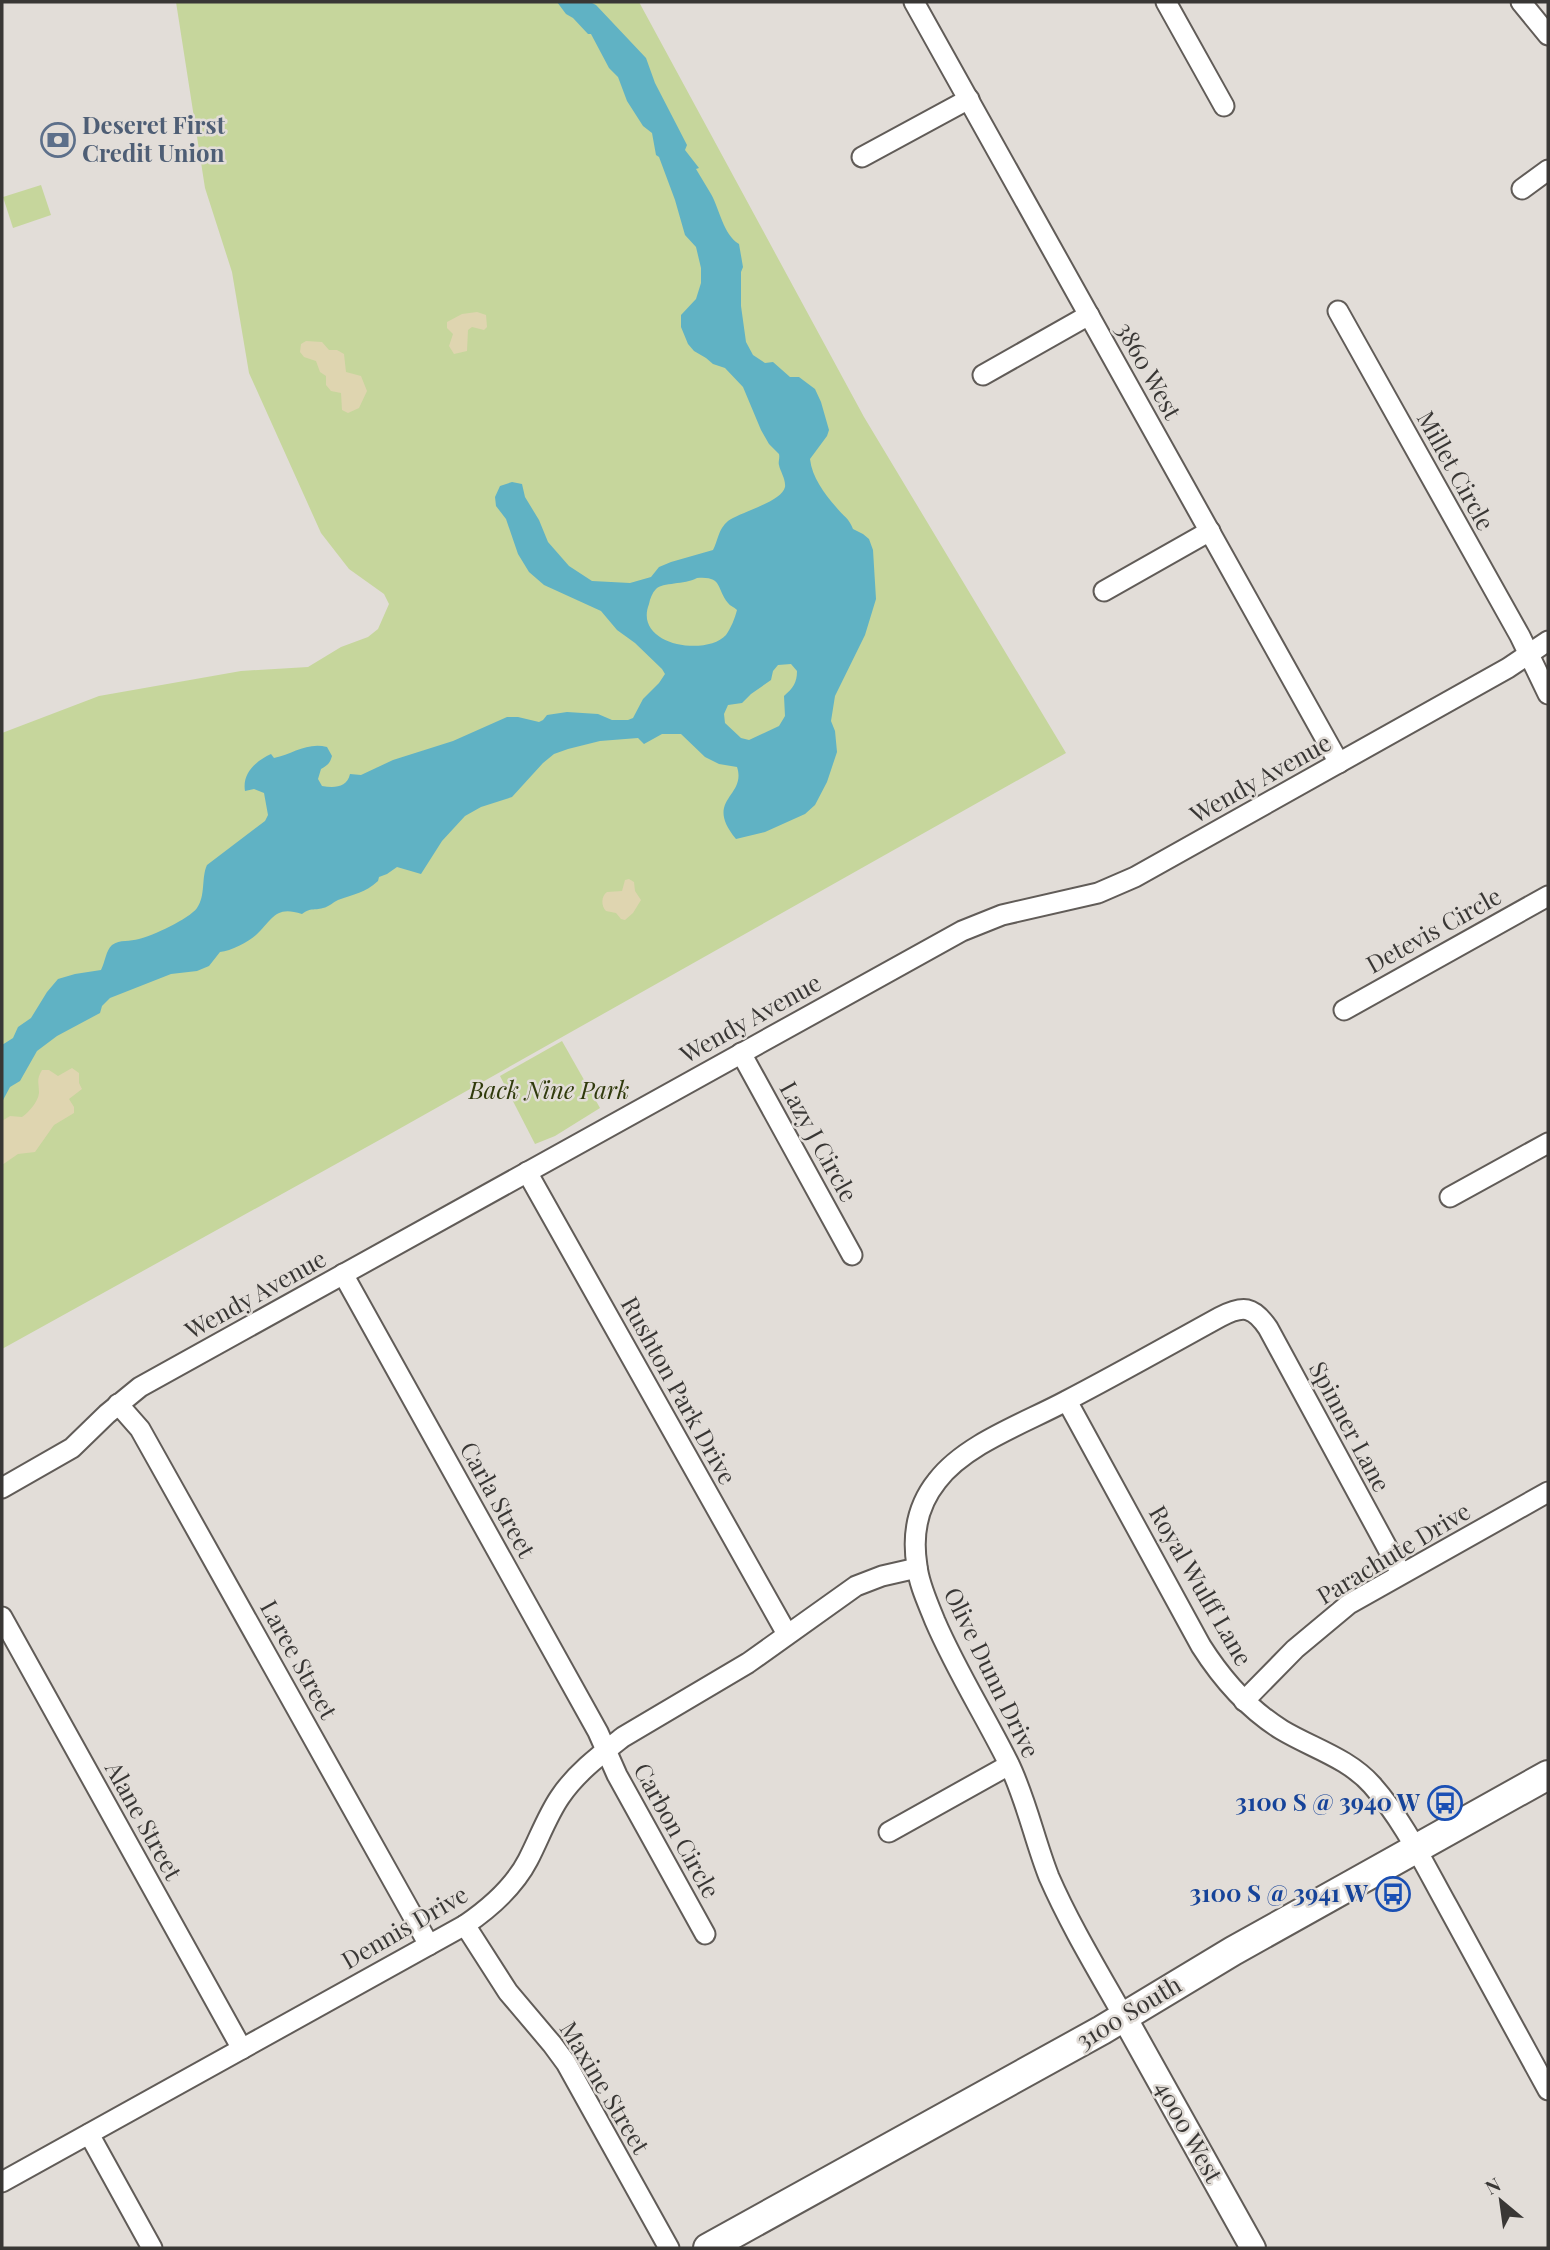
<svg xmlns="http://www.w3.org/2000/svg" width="1550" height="2250" viewBox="0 0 1550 2250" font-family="'Playfair Display',serif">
<rect width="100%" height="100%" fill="#e2ddd8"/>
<g fill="#c6d69c">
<path d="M176,2h463l225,415 202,336 -683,385 -381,211v-616l97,-37 142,-25 67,-4 33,-20 27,-10 10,-8 11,-25 -5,-10 -35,-25 -28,-36 -72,-160 -17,-101 -27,-84z"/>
<path d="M41,185l10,30 -38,13 -10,-31z"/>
<path d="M562,1041l38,67 -45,28 -20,8 -35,-68z"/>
</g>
<g fill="#dfd5b0">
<path d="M477,312l9,3 1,12 -3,3 -12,-3 -4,3 -1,21 -13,3 -5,-8 4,-12 -6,-6v-6l15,-8z"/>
<path d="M306,341l16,1 7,8h8l7,4 2,18 15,4 6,15 -8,17 -11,5 -6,-3 -1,-17 -10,-2 -5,-6v-9l-6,-4 -4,-11 -12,-4 -4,-5 1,-8z"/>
<path d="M629,879l5,3 1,9 6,9 -8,13 -8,7 -4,-1 -5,-6 -10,-2c-5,-5 -5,-15 1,-19l15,-1 3,-11z"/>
<path d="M72,1068l7,5v10l3,6 -13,10 5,8v6l-20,12 -19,27 -17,2 -16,11v-44l8,-5 12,1c7,-5 16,-15 17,-24 0,-11 -3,-13 3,-23h7l9,6z"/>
</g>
<path fill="#60b2c4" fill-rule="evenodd" d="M557,2h33l6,3 50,53 9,25 32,62 -2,5 14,18 -3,1c5,8 10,17 15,25 9,16 12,40 28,50l4,23 -2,5v34l5,36 7,13 12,8 8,-1 17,15h9l16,12 6,13 8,28 -2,6 -17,23c2,18 14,34 26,48 7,9 13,11 17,22l10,5 6,5 4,11 3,49 -11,36 -30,61 -4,25 4,10 2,21 -10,30 -12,23 -10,9 -40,18 -29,7c-33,-40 11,-42 1,-72l-18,-3 -14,-7 -24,-23h-19l-18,10 -6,-6 -38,3 -32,8 -14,5 -11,9 -31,34 -31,10 -16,9 -23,25 -21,33 -24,-7 -10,7 -8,3 -1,4c-13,12 -24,13 -40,19 -5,2 -9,7 -15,8 -10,3 -11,-1 -21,6 -27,-9 -29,5 -46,21 -8,7 -25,16 -36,17l-11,14 -12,5 -26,3 -61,24 -8,8 -2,7 -43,23 -20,15 -17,30 -10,6 -8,15v-57l11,-7 5,-11 13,-9 16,-26 11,-13 17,-5 26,-4c4,-8 5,-20 11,-25 8,-6 18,-3 27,-6 13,-3 50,-20 58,-31 9,-13 4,-30 10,-43l58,-44 3,-6 -4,-22 -10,-4 -9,2c-3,-18 11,-30 26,-37l3,4c19,-4 33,-16 53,-11l5,9c-2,7 -4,9 -11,13l-3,10 4,7c12,2 25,2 28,-12l11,1 32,-15 60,-19 54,-24h11l21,5 4,-2 4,-5 20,-3 31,2 14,6h16l5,-2 10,-19 16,-16 6,-9 -3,-5 -27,-26 -18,-13 -16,-19 -57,-26 -15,-13 -11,-18 -12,-35 -10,-13 -1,-9 5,-11 12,-4 10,2 3,13 14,23 9,22 21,24 23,15 38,2 21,-6 8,-10 12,-5 42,-12c5,-9 5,-21 15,-29 12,-9 54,-19 57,-34 1,-8 -5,-16 -6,-22 -1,-3 1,-7 0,-11l-10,-10 -8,-14 -18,-43 -18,-19 -12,-4 -7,-6 -12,-7 -6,-7 -7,-17v-12l15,-16 5,-16v-15l-5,-21 -11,-12 -10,-35 -16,-43 -3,-2 -4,-22 -9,-7 -16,-25 -9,-24 -9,-9 -18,-34h-3l-15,-16 -7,-4zM697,578c26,-2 19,10 31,25 2,3 6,4 9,7 -2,8 -6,18 -11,25 -20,22 -93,10 -77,-31 1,-5 3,-11 7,-15 7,-7 28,-4 41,-11zM791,664l6,7c0,12 -4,17 -13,25l1,20 -6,10 -30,14 -8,-2 -16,-15 -1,-9 4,-9 14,-2 9,-9 20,-14 2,-9 5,-6z"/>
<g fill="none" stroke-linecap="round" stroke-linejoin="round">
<g stroke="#615c58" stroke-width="23">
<g id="minor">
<path d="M914,2l425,761"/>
<path d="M1166,2l58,104"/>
<path d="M1521,2l27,33"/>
<path d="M862,157l107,-58"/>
<path d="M1522,189l26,-19"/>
<path d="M1338,311l182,325 28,58"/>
<path d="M983,375l106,-60"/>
<path d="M1104,591l106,-60"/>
<path d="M1344,1010l204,-114"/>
<path d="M741,1053l111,202"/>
<path d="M527,1172l260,462"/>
<path d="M1450,1197l98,-54"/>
<path d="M343,1274l255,458 19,43 88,159"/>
<path d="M1067,1401l134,245c21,33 47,63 81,84 30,18 66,28 90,55 32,36 53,81 76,122 33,61 67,122 100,183"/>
<path d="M118,1404l22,25 289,516"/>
<path d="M2,1488l70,-40 35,-34 33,-27 822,-456 40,-16 96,-22 37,-16 373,-209 40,-27"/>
<path d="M2,1617l240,432"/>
<path d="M1244,1701l51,-52 54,-45 199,-112"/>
<path d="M889,1832l120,-67"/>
<path d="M465,1925l43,67 44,52 14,19 103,185"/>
<path d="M1124,2017c-26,-46 -54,-92 -75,-140 -15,-38 -23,-79 -41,-115 -24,-48 -52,-92 -73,-141 -7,-18 -16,-36 -18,-55 -5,-31 0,-60 20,-85 28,-37 88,-58 129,-80 52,-27 103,-56 154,-84 23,-12 33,-11 48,11l133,245"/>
<path d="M89,2134l63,114"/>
<path d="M2,2182l463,-257c25,-17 49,-38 63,-65 11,-21 19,-44 32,-63 16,-24 40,-42 63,-60l125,-74 108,-77 26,-10 35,-8"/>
</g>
</g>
<g stroke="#615c58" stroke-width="28">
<path id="tertiary" d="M1124,2017l129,231"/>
</g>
<g stroke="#615c58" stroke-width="32">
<path id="secondary" d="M708,2248l394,-218 131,-79 315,-176"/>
</g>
<use href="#minor" stroke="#fff" stroke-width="19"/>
<use href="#tertiary" stroke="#fff" stroke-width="24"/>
<use href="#secondary" stroke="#fff" stroke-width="28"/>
</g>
<defs>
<g id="bank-ring" transform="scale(1.75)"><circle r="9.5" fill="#e2ddd8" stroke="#5c6f8a" stroke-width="1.5"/><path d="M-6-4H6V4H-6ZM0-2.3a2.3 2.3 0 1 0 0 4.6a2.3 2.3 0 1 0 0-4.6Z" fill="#5c6f8a"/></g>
<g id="bus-ring" transform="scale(1.75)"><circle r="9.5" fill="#e2ddd8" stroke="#1a4fb4" stroke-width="1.5"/><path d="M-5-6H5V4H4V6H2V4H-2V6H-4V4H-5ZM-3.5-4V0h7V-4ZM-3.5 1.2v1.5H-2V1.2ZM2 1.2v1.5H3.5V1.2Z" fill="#1a4fb4"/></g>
</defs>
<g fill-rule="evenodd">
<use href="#bank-ring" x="58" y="140"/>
<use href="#bus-ring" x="1445" y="1803"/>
<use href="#bus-ring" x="1393" y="1894"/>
</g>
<g text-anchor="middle" stroke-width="5" stroke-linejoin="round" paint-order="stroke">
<g font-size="24" font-weight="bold" fill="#4e5e75" stroke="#e2ddd8" text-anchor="start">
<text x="82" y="134">Deseret First<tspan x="82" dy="28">Credit Union</tspan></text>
</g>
<g font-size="24" fill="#393735" stroke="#e2ddd8">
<text transform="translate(1148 371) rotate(61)" y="8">3860 West</text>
<text transform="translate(1455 471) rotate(61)" y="8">Millet Circle</text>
<text transform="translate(1261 779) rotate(-29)" y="8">Wendy Avenue</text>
<text transform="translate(1434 931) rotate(-29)" y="8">Detevis Circle</text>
<text transform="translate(751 1019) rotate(-29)" y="8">Wendy Avenue</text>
<text transform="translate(818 1142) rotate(61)" y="8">Lazy J Circle</text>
<text transform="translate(256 1295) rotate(-29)" y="8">Wendy Avenue</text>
<text transform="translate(678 1391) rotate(61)" y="8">Rushton Park Drive</text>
<text transform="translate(1349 1427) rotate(62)" y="8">Spinner Lane</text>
<text transform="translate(497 1500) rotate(61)" y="8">Carla Street</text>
<text transform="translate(1394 1554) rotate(-31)" y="8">Parachute Drive</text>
<text transform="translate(1200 1586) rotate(60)" y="8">Royal Wulff Lane</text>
<text transform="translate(298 1660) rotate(61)" y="8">Laree Street</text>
<text transform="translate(991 1673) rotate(64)" y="8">Olive Dunn Drive</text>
<text transform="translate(143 1821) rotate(61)" y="8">Alane Street</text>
<text transform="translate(676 1831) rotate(61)" y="8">Carbon Circle</text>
<text transform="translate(405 1928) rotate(-30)" y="8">Dennis Drive</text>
<text transform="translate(1129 2013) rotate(-31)" y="8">3100 South</text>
<text transform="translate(604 2088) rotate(59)" y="8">Maxine Street</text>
<text transform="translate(1188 2132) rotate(61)" y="8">4000 West</text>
</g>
<g font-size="24" font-style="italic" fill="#303a0c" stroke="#e2ddd8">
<text x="549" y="1099">Back Nine Park</text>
</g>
<g font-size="24" font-weight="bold" fill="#164399" stroke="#e2ddd8" text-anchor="end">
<text x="1420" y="1811">3100 S @ 3940 W</text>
<text x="1368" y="1902">3100 S @ 3941 W</text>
</g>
</g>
<rect width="1550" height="2250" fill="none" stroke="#393735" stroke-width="7"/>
<g transform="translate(1501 2201) rotate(331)" stroke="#e2ddd8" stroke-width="5" paint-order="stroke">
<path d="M0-5L12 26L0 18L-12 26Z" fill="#393735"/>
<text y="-10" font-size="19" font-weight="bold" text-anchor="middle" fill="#393735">N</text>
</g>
</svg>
